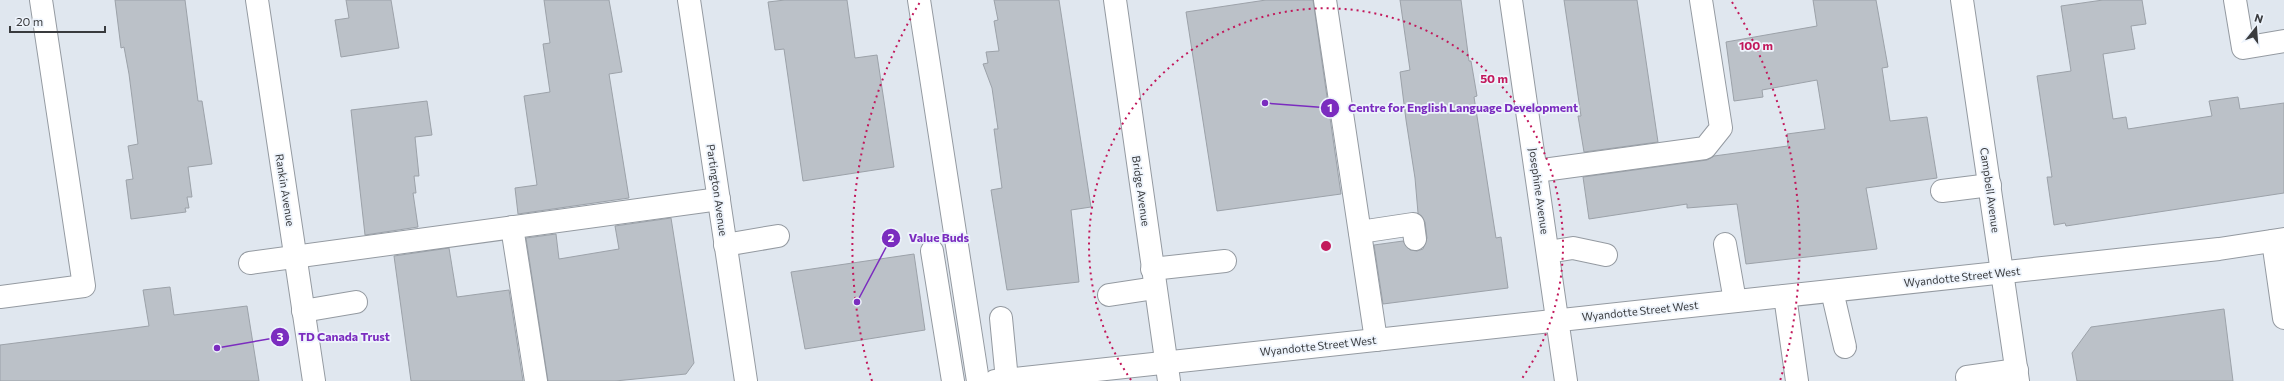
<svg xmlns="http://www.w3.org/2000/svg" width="2284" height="381" viewBox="0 0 2284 381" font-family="Commissioner,sans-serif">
<rect width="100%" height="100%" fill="#e0e7ef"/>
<g fill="#bbc1c8" stroke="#9ca2a9">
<path d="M115,0h70l13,101h4l10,63 -24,3 4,30h-5l2,11h-4l1,4 -55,7 -5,-39 7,-1 -5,-33 10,-2 -9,-70 -5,-27 -3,1z"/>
<path d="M346,0h45l8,48 -58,9 -6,-37 14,-2z"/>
<path d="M544,0h65l13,72 -13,2 20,124 -111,16 -3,-26 22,-3 -13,-89 26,-4 -7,-48 7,-1z"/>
<path d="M785,0h62l8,58 22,-3 17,112 -91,14 -19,-132 -9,1 -7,-48z"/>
<path d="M994,0h65l32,207 -20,3 8,72 -72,8 -16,-100 11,-2 -8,-59h4l-6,-41 -9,-24 5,-1 -2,-11 13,-1 -5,-30 4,-1z"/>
<path d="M1266,0h47l28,194 -124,17 -31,-199z"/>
<path d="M1400,0h61l8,61h2l6,35 -3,1 22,141 5,-1 7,51 -125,16 -9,-59 29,-4 7,9 7,1 6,-2 4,-11 -2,-16 -7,-9 -3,-35 -9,-58 -6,-48 10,-2z"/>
<path d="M1564,0h73l21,142 -74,10 -6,-36h3z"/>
<path d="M1813,0h63l12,67 -6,1 8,53 37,-4 10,61 -71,10 11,61 -131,15 -9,-60 -50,4v-4l-98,15 -6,-42 124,-17 7,-4 74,-10 -1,-12 38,-5 -8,-49 -55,10 1,7 -29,4 -8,-59 91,-16z"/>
<path d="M2103,0h39l4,24 -15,2 4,23 -32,5 10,65 13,-2 2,12 84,-13 -3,-15 29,-4 2,12 44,-6v90l-218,33 -1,-3 -11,2 -7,-48h5l-15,-101 34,-5 -10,-65z"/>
<path d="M427,101l5,34 -17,2 4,39h-5l2,17h-3l5,34 -53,8 -14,-125z"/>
<path d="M671,218l23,145 -8,11 -71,7h-67l-22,-143 30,-4 3,25 60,-10 -4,-23z"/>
<path d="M449,248l8,49 52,-7 14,91h-112l-17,-125z"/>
<path d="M914,254l11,76 -120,19 -14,-77z"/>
<path d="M170,287l4,28 73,-9 12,75h-259v-36l149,-19 -6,-36z"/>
<path d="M2224,309l9,72h-156l-5,-28 19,-26z"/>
</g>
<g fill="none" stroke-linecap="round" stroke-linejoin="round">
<g stroke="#949aa1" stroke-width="24">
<g id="minor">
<path d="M257,0l57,381"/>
<path d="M689,0l57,381"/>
<path d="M919,0l59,381"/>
<path d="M1115,0l54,381"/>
<path d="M1325,0l51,340"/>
<path d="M1511,0l55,381"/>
<path d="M1962,0l56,381"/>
<path d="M2235,0l8,48 41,-7"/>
<path d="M1536,171l169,-23 16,-20 -20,-128"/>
<path d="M1942,191l48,-6"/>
<path d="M512,227l24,154"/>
<path d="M1360,232l53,-8 2,15"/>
<path d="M2273,241l11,77"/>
<path d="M1725,244l10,57"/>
<path d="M725,245l53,-9"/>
<path d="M932,251l21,130"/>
<path d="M1548,252l25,-4 33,7"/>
<path d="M250,263l469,-64"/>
<path d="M1152,269l73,-8"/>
<path d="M1832,291l13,56"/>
<path d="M1109,295l46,-7"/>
<path d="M1785,296l12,85"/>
<path d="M0,297l84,-11 -43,-286"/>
<path d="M303,311l53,-9"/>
<path d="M1001,318l6,62"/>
<path d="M1967,377l50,-7"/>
</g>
</g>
<g stroke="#949aa1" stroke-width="24">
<path id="major" d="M995,381l1224,-132 65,-10"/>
</g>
<use href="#minor" stroke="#fff" stroke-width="22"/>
<use href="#major" stroke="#fff" stroke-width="22"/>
</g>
<g fill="none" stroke="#c2185b" stroke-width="2" stroke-dasharray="2 4">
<path d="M1131 380A237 237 0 1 1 1521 380"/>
<path d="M872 381A474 474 0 0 1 920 2M1732 2A474 474 0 0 1 1780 381"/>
</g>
<g text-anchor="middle" stroke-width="3.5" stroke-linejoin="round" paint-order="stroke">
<g font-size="11" fill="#393b3e" stroke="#eef4fc">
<text transform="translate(285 190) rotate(81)" y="4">Rankin Avenue</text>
<text transform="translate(717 190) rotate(82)" y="4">Partington Avenue</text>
<text transform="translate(1990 190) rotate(82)" y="4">Campbell Avenue</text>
<text transform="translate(1141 191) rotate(82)" y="4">Bridge Avenue</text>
<text transform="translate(1539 191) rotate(82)" y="4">Josephine Avenue</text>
<text transform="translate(1962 277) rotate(-6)" y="4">Wyandotte Street West</text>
<text transform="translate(1640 311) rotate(-6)" y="4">Wyandotte Street West</text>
<text transform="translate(1318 346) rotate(-6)" y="4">Wyandotte Street West</text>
</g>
</g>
<circle cx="1326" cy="246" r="6" fill="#c2185b" stroke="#eef4fc" stroke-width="2"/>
<g font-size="12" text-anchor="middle" font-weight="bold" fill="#c2185b" stroke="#eef4fc" stroke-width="3.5" stroke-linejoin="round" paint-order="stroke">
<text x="1756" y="50">100 m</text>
<text x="1494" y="83">50 m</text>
</g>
<path fill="none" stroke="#7b2cbf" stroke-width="1.5" d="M1265 103L1330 108M857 302L891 238M217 348L280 337"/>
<g fill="#7b2cbf" stroke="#eef4fc" stroke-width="1.5">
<circle cx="1265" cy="103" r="4"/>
<circle cx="857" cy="302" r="4"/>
<circle cx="217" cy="348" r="4"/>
<circle cx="1330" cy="108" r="10"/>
<circle cx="891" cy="238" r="10"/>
<circle cx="280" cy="337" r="10"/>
</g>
<g font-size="12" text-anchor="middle" font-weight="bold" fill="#fff">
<text x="1330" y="112">1</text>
<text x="891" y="242">2</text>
<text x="280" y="341">3</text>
</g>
<g font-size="12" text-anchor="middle" font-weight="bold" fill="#7b2cbf" stroke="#eef4fc" stroke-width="3.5" stroke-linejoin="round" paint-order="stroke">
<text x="1463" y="112">Centre for English Language Development</text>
<text x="939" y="242">Value Buds</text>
<text x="344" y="341">TD Canada Trust</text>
</g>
<g transform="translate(2256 28) rotate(17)" stroke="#eef4fc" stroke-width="3" paint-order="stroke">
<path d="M0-3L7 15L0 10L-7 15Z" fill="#393b3e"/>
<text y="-6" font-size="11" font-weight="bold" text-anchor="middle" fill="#393b3e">N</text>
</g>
<path d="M10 26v6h95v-6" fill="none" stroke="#393b3e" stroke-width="2"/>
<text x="16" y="26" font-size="12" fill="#393b3e" stroke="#eef4fc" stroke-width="3" paint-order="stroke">20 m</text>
</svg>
